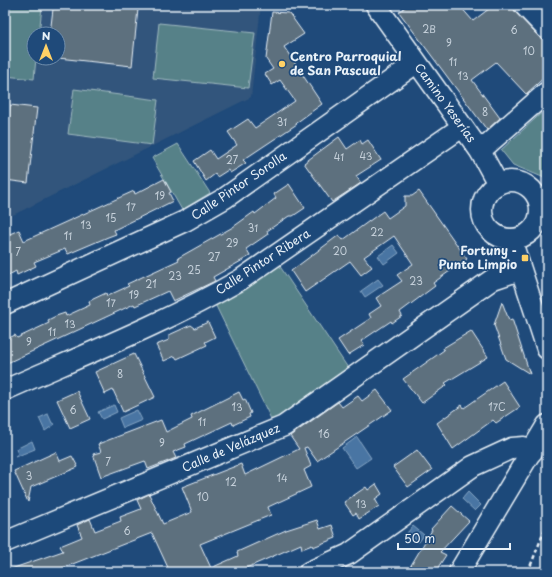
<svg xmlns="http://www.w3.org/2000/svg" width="552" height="577" viewBox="0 0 552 577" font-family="'Playpen Sans',sans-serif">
<rect width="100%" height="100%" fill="#1f4a7a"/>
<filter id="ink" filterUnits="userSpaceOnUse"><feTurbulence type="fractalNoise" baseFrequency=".025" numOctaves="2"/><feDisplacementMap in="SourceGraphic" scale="8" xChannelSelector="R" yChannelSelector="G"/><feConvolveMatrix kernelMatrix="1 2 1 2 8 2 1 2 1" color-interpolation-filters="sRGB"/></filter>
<g filter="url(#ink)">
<path fill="#32557b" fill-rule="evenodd" d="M5,5h256l-10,92 -246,122zM34,34h24v24h-24z"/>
<g fill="#568188" stroke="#9fb9c0">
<path d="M6,5l36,2 -3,27h-5v24h2l-2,21 -29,-3z"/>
<path d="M159,23l96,10 -7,55 -95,-10z"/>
<path d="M74,89l84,11 -6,45 -84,-11z"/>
<path d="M547,108v71l-34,-14 -12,-15z"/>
<path d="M178,144l32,49 -28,17 -30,-52z"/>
<path d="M279,265l69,103 -76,53 -57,-117 33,-18z"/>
</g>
<g fill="#4875a3" stroke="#88a7c5">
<path d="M393,245l6,8 -15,11 -6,-8z"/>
<path d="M378,279l5,6 -18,12 -4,-6z"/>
<path d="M114,405l3,7 -15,7 -4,-7z"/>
<path d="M137,410l5,10 -19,8 -4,-10z"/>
<path d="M48,414l4,9 3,1 -10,7 -6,-13z"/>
<path d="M357,437l14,21 -15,10 -14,-20z"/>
<path d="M32,441l3,8 -20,8v-1l3,-2 -2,-5z"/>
<path d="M468,492l13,13 -6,6 -13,-12z"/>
<path d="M413,526l11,9 -5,7 -12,-9z"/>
</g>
<g fill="#5d6f7e" stroke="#e8f1f8">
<path d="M58,5h64v2l16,2 -6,57 -74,-8v-24h-8l3,-25h5z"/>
<path d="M408,5h51l14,16 21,-16h19l3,8 23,24 8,3v35l-21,19 -30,-32 -24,18 28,38 -13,12 -88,-118z"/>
<path d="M272,12l17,1 15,21 -20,13 38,57 -26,19 1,1 -54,36 3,3 -16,10 -2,-3 -11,7 -2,-3 -9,7 -12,-20 16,-11 6,9 21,-14 -9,-13 20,-13 7,9 40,-27 -15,-21 -8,5 -7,-11 8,-5 -7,-10z"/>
<path d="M10,105l27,3 -9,75 -23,-3v-63h4z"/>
<path d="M339,137l8,12 13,-9 2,4 6,-4 13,20 -25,16 5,7 -29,19 -28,-39z"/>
<path d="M164,179l7,13 -2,1 4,8 -59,29 2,4 -8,3 -40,17 -3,-5 -31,13 2,4 -19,9 -1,-4 -11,6v-41l14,-6 5,11 110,-50 1,3z"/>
<path d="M289,184l16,24 -12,8h-4l-22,15 1,3 -22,15 4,7 -37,21 2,4 -42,20 -5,-10 -33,15 -1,-2 -129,60v-24l10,-5 2,3 32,-15 -1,-3 8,-4 9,-3 1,3 24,-11 -1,-4 17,-8 1,3 22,-10 -2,-2 52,-24 -1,-2 55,-31 21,-15 1,2 21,-16 -2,-4z"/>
<path d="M419,191l48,68 -34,24 2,3 -35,26 2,4 -10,7 -1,-2 -30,20 3,4 -16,10 -10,-15 33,-22 -2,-4 12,-8 -5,-8 26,-17 -5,-6 16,-11 -19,-28 -30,21 8,10 -11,8 -11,-14 -45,31 -14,-21 48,-36 4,5 40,-29 5,7 17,-12v-10h7z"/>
<path d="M502,302l7,18 3,-1 18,55 -24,-15 -12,-34z"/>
<path d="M208,322l7,15 -10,5 2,3 -30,14 -2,-3 -11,5 -8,-16 13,-5v-5l22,-10 4,3z"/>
<path d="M471,331l17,26 -43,26 2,2 -25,18 -19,-24 41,-29 -1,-2z"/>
<path d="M134,354l21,43 -32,15 -10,-22 -8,4 -10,-22z"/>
<path d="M503,381l17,26 -24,16 -3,-3 -40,29 -16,-26 25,-18 2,3z"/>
<path d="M377,390l15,20 -75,51 -10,-14 -3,1 7,18 -7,4 7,17 -43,20 3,8 -71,29 11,24 27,-12 -1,-4 49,-22 31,-10 3,9 12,-4 4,13 -23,9 -1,-2 -10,4 -1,-5 -64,28h-67l-18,-39 -100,39h-44v-2l55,-19 -3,-5 22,-9 -5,-12 13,-6 5,12 26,-10 -1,-4 21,-8 -4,-9 12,-6 14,30 29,-12 -10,-25 59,-23 4,11 54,-26 -9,-13 48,-34 4,5 16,-11 4,5z"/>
<path d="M77,391l13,28 -20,9 -13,-28z"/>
<path d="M239,392l4,8 2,-1 6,14 -2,1 1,3 -17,8 -1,-3 -47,22 1,3 -13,5 3,6 -28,11 -3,-8 -44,16 -8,-23 8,-2 -3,-8 63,-24 5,12 26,-13 -1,-3z"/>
<path d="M417,450l15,20 -24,17 -15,-20z"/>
<path d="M56,452l4,9 12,-5 6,11 -47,20 -3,15 -14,-31z"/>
<path d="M376,484l6,10 -7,5 4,7 -20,13 -3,-6 -3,2 -9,-13 22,-15 2,3z"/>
<path d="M452,506l17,15 -29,31 6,3 -11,17h-28l25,-42 -1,-1z"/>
</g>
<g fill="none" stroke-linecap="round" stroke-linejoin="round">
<g stroke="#e8f1f8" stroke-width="23">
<g id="minor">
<path d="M376,5l104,146 18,33"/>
<path d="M524,5l23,24"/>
<path d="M480,151l67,-59"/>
<circle cx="511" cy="210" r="29"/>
<path d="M511,239l36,110"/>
<path d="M5,304l180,-83 40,-23 191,-135"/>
<path d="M5,390c79,-35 160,-67 235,-110l222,-153"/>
<path d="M5,542l279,-116 209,-147 27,-9"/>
<path d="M309,572l40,-18 124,-88 39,-18 12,-1 8,5"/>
<path d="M459,572l88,-147"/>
</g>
</g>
<path stroke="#e8f1f8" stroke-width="2.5" stroke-dasharray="4 3" stroke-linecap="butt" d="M528,572l19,-48"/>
<use href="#minor" stroke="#1f4a7a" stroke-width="20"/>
</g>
</g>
<g fill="#ffd166" stroke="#1f4a7a" stroke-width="1.5">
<circle cx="282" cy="64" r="4"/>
<rect x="521" y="254" width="8" height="8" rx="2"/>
</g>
<g text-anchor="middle" stroke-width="3.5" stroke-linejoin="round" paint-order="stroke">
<g font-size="10" fill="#c5d0da">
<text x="429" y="33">2B</text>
<text x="514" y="34">6</text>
<text x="449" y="47">9</text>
<text x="529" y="55">10</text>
<text x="453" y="66">11</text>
<text x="463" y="80">13</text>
<text x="485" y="116">8</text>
<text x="282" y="126">31</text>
<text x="366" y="160">43</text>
<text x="339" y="161">41</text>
<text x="232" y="164">27</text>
<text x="160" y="200">19</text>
<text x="131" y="211">17</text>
<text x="111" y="222">15</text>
<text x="86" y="229">13</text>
<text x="253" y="232">31</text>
<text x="377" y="236">22</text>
<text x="68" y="240">11</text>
<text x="232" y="247">29</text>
<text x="340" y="255">20</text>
<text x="18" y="256">7</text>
<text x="214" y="261">27</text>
<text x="194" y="274">25</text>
<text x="175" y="280">23</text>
<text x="416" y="285">23</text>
<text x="151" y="288">21</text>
<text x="134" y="299">19</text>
<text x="111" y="307">17</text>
<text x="70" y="328">13</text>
<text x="52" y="336">11</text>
<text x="29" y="346">9</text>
<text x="120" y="378">8</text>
<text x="237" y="411">13</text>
<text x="497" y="411">17C</text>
<text x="73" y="414">6</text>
<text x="202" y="426">11</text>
<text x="324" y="438">16</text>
<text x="162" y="447">9</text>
<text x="108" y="466">7</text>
<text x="29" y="480">3</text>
<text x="282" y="482">14</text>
<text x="231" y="486">12</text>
<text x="203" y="501">10</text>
<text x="361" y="508">13</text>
<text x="127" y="535">6</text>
</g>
<g font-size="12" font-weight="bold" fill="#e8f1f8" stroke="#1f4a7a" text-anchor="start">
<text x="290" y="61">Centro Parroquial<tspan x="290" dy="14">de San Pascual</tspan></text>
<text x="517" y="255" text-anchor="end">Fortuny -<tspan x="517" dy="14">Punto Limpio</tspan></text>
</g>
<g font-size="12" fill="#e8f1f8" stroke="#1f4a7a">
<text transform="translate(445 103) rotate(54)" y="4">Camino Yeserías</text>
<text transform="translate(239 186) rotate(-34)" y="4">Calle Pintor Sorolla</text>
<text transform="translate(263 262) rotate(-33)" y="4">Calle Pintor Ribera</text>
<text transform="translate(231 448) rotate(-23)" y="4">Calle de Velázquez</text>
</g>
</g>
<rect width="552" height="577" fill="none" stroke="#1f4a7a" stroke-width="20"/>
<rect x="10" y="10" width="532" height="557" fill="none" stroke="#e8f1f8" stroke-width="1.5" filter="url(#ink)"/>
<g transform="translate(46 46)"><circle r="19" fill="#1f4a7a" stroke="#6f8dac"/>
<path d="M0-3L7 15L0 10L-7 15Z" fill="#ffd166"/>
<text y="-6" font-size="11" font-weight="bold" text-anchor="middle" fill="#e8f1f8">N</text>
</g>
<path d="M398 543v6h112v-6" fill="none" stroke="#e8f1f8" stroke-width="2"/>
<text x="404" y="543" font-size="12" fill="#e8f1f8" stroke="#1f4a7a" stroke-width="3" paint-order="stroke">50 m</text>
</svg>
